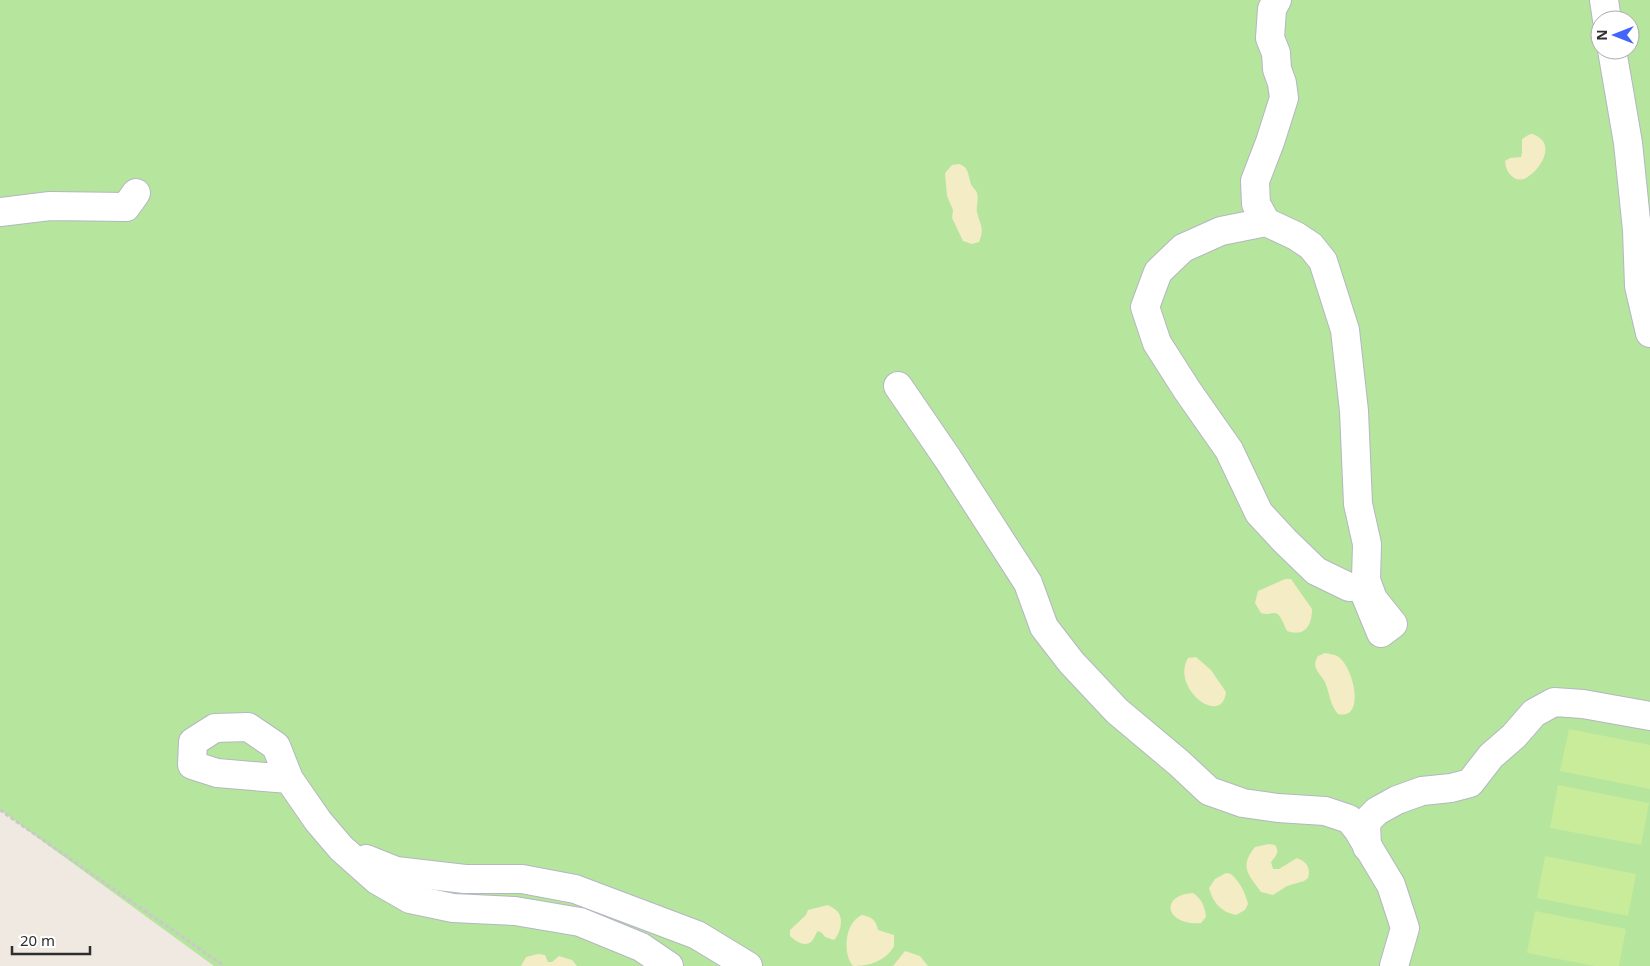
<svg xmlns="http://www.w3.org/2000/svg" width="1650" height="966" viewBox="0 0 1650 966" font-family="'Noto Sans',sans-serif">
<rect width="100%" height="100%" fill="#efe9e1"/>
<path fill="#b6e59e" fill-rule="evenodd" d="M0,0h1650v966h-1436l-214,-156zM1600,20h30v30h-30z"/>
<g fill="#f3ecc5">
<path d="M1530,134c5,0 7,2 11,5 12,11 -3,33 -15,39 -11,6 -21,-6 -21,-17l5,-3 11,-1 1,-4v-14z"/>
<path d="M959,164c11,3 9,14 13,22 2,3 4,4 5,7 2,6 -1,13 0,19 3,13 8,16 2,30l-7,2 -9,-3 -11,-23 1,-8 -6,-14 -2,-23 7,-8z"/>
<path d="M1285,579h6l21,30c0,17 -7,28 -25,22 -3,-5 -6,-17 -12,-18 -6,0 -8,2 -14,0l-6,-10 3,-12z"/>
<path d="M1325,653c4,1 8,1 12,3 16,8 30,65 1,58 -8,-9 -8,-19 -12,-29 -2,-7 -8,-11 -10,-17 -2,-5 0,-8 2,-12z"/>
<path d="M1196,657l15,13 15,22c-4,36 -56,-4 -38,-34z"/>
<path d="M1269,844l6,1c5,7 1,11 -4,17l2,7h6l18,-11c10,4 14,10 11,20l-4,3 -17,5 -14,9 -12,-3c-13,-18 -22,-25 -6,-45z"/>
<path d="M1226,873l5,1c9,8 14,18 17,30l-3,6 -9,5c-15,-3 -23,-12 -27,-27l6,-9z"/>
<path d="M1193,893c9,6 12,14 13,24l-5,6c-36,3 -42,-28 -8,-30z"/>
<path d="M828,905c3,2 8,4 10,7 6,8 2,22 -4,28l-9,-3 -3,-4 -4,-2c-3,3 -4,9 -7,11 -7,5 -16,-1 -21,-6v-6l16,-15 2,-5z"/>
<path d="M862,915c10,2 14,5 16,15l16,5v11c-8,15 -25,20 -41,20 -11,-13 -8,-44 9,-51z"/>
<path d="M905,951l15,5 8,10h-35z"/>
<path d="M538,954l7,1 3,7h4l7,-6 13,4 5,6h-56l5,-9z"/>
</g>
<g fill="#c9ec9a">
<path d="M1569,729l81,16v44l-90,-18z"/>
<path d="M1558,785l91,18 -8,42 -91,-17z"/>
<path d="M1545,856l91,18 -8,42 -91,-18z"/>
<path d="M1535,911l91,18 -7,37h-24l-68,-13z"/>
</g>
<g fill="none" stroke-linecap="round" stroke-linejoin="round">
<g stroke="#b4b7c1" stroke-width="30">
<g id="minor">
<path d="M1604,0l3,20"/>
<path d="M1612,50l16,93 9,87 2,56 11,47"/>
<path d="M0,212l50,-6 76,1 10,-14"/>
<path d="M1266,222l-45,9 -38,17 -25,24 -13,35 12,36 30,47 42,60 30,63 26,28 31,30 33,16h13l19,46 12,-9 -20,-25 -7,-19 1,-36 -9,-40 -4,-93 -9,-81 -22,-69 -12,-15 -15,-10 -30,-14 -10,-18 -1,-23 15,-39 14,-44 -2,-15 -5,-14 -1,-16 -6,-15 2,-29 5,-9"/>
<path d="M898,386l50,73 80,124 16,44 27,35 46,49 62,52 30,28 34,12 35,5 47,3 24,8 9,11 33,55 14,43 -11,38"/>
<path d="M289,779l-72,-6 -25,-8 1,-23 22,-14 33,-1 28,19 13,33 29,42 23,27 36,32 33,19 43,9 62,3 65,11 61,25 28,19"/>
<path d="M1367,847l-1,-25 11,-11 20,-11 25,-9 29,-3 19,-5 21,-27 23,-20 20,-23 20,-11 29,2 67,12"/>
<path d="M366,859l30,12 69,8h57l53,10 122,46 51,31"/>
</g>
</g>
<path stroke="#c9c9c9" stroke-width="3" stroke-dasharray="4 2.5" stroke-linecap="butt" d="M0,810l224,156"/>
<use href="#minor" stroke="#fff" stroke-width="28"/>
</g>
<g transform="translate(1615 35) rotate(270)"><circle r="24" fill="#ffffff" stroke="#ababab"/>
<path d="M0-4L9 19L0 12L-9 19Z" fill="#4264fb"/>
<text y="-8" font-size="14" font-weight="bold" text-anchor="middle" fill="#2e2e2e">N</text>
</g>
<path d="M12 946v8h78v-8" fill="none" stroke="#2e2e2e" stroke-width="2.5"/>
<text x="20" y="946" font-size="15" fill="#2e2e2e" stroke="#ffffff" stroke-width="4" paint-order="stroke">20 m</text>
</svg>
